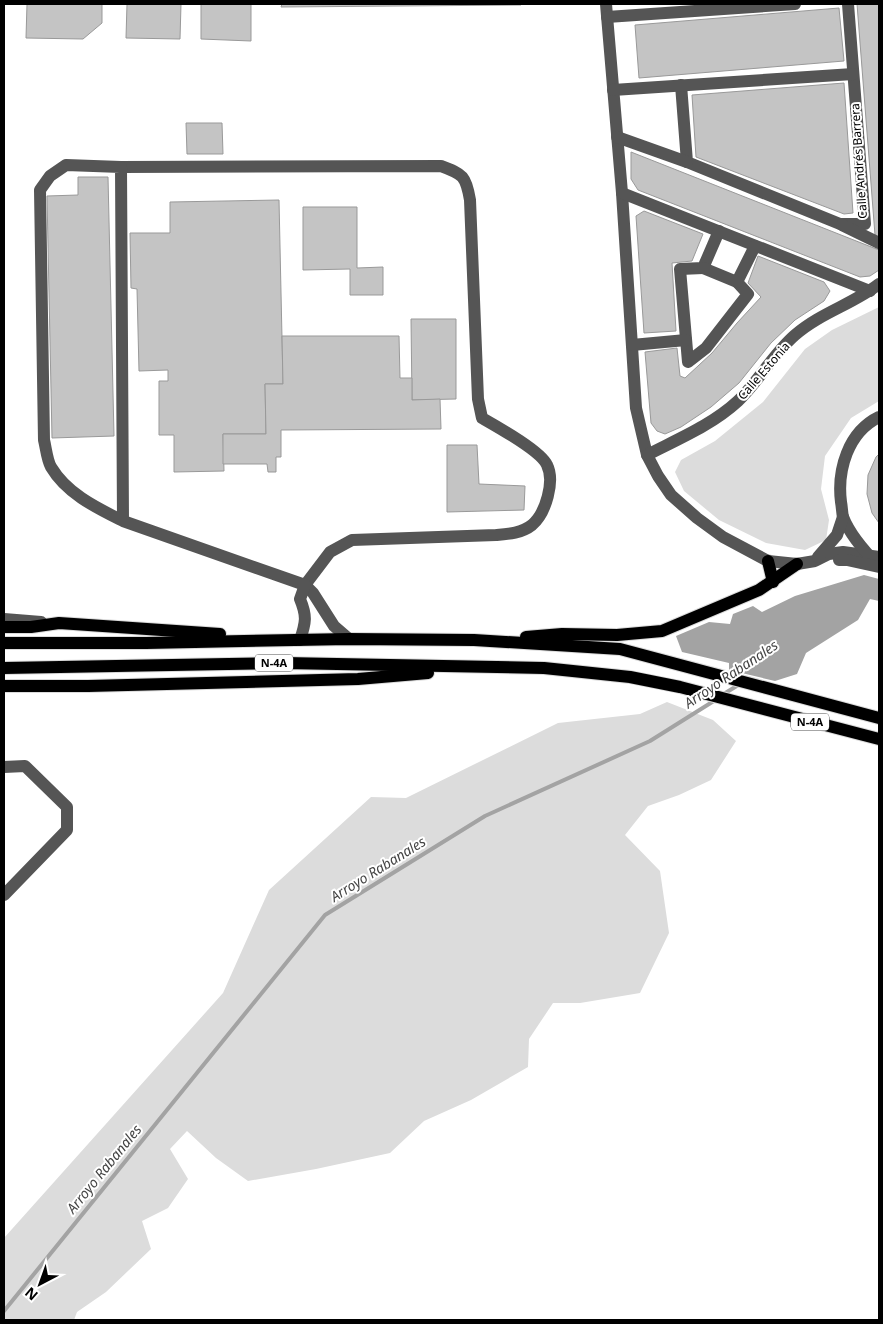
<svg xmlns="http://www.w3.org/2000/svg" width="883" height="1324" viewBox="0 0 883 1324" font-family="'Noto Sans',sans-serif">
<rect width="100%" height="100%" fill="#fff"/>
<g fill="#dcdcdc">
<path d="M879,307v94l-28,17 -26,38 -4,33 8,31 -3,20 -21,10 -39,-7 -47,-23 -35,-29 -9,-19 6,-12 34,-19 48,-39 42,-53 27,-19z"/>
<path d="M667,702l46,18 23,21 -25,39 -32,15 -31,11 -23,29 35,36 9,62 -29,60 -60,10h-27l-24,36 -1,28 -57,33 -47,21 -34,32 -74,16 -68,12 -32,-23 -29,-27 -17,18 18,30 -20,29 -26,13 9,28 -45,43 -29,20 -3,8h-70v-82l219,-245 46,-103 102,-93 35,1 152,-75 82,-9z"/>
</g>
<path fill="#a3a3a3" d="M864,575l15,4v22l-9,-2 -12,21 -52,33 -9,21 -22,7 -46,-11v-7l-47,-11 -6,-16 33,-14 21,2 3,-10 20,-8 9,6 33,-16z"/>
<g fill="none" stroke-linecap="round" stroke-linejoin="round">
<g stroke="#a3a3a3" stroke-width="4">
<path d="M722,695l18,-11"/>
<path d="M4,1311l321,-396 160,-99 165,-75 67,-42"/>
</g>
</g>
<g fill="#c4c4c4" stroke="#999">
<path d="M27,4h75v19l-19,16 -57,-1z"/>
<path d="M127,4h54l-1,35 -54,-1z"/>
<path d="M201,4h50v37l-50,-2z"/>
<path d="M282,4h239v1l-240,2z"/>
<path d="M857,4h22v234l-4,-3z"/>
<path d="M839,8l5,53 -205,17 -4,-53z"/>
<path d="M844,83l9,130 -9,1 -148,-57 -4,-62z"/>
<path d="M186,123h36l1,31h-36z"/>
<path d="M631,152l248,98v20l-9,6 -10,1 -222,-87 -7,-11z"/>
<path d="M78,177h30l6,259 -62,2 -5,-242 31,-1z"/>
<path d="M279,200l4,184h-18l1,50h-43l1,37 -50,1v-37h-15v-54h9v-11l-29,1 -2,-82 -6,-1 -1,-55h40v-31z"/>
<path d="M303,207h54v61l26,-1v28h-33v-26l-47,1z"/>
<path d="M644,211l59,23 -11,27 -20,2 4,68 -32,2 -8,-117z"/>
<path d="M758,256l66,26 6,9 -6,10 -29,19 -24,23 -32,40 -28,24 -30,20 -16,7 -8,-3 -6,-8 -6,-71 32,-4 3,28 5,2 27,-25 25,-30 24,-26 -13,-14z"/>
<path d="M411,319h45v80l-44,1z"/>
<path d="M282,336h117l1,42h12v22l28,-1 1,30 -160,1v27h-5v15h-8l-1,-8h-44v-30h43l-1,-50h18z"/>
<path d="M447,445h30l2,39 46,2 -1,24 -77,2z"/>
<path d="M879,454v69l-7,-10 -5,-19 1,-19 8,-18z"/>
</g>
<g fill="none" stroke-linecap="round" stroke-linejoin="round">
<g stroke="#dbdbdb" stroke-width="14">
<g id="major">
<path d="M768,561l5,21"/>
<path d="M4,627h27l28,-4 161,11"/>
<path d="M526,637l36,-3 55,1 45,-4 97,-41 38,-26"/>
<path d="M4,643h142l203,-4 125,1 146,9 259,69"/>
<path d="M4,668l280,-5 260,5 86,9 50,10 199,52"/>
<path d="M4,686h84l270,-7 70,-6"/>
</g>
</g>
<g stroke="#555" stroke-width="12">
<path d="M606,4l16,189 14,215 11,47 11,21 13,19 26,23 26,19 45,24 29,3 18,-3 14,-7 14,-2 36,5"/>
<path d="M607,17l188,-13"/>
<path d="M681,85l6,77 153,62h25l-17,-220"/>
<path d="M613,90l240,-16"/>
<path d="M617,137l70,25"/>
<path d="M121,167l320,-1c22,8 25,10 29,34l8,199 4,19c14,8 59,33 65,47 8,16 -1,48 -15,60 -10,8 -24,9 -36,10l-144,5 -22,12 -25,33 8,8 21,33 15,13"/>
<path d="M622,193l248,98"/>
<path d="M842,225l37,18"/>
<path d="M719,231l-16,37 -23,1 8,93 18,-14 42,-54 -11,-12 18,-36"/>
<path d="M703,268l34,14"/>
<path d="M632,345l54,-5"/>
<path d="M879,417c-31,15 -42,53 -38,85 1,5 1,11 2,15 7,18 23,36 36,49"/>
<path d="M647,455c31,-16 65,-30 91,-54 21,-20 35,-47 57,-66 25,-22 58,-31 84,-51"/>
<path d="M123,521l-2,-354 -55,-2 -16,11 -10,14 4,250c2,8 3,20 7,27 16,27 46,41 72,54l182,64 -5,14c7,17 6,23 0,41"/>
<path d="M818,557l19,-22 6,-18"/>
<path d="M839,560h8l32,7"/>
<path d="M4,619l37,3"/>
<path d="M4,767l21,-1 42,41v23l-63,65"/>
</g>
<use href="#major" stroke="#000" stroke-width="12"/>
</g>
<g text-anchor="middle" stroke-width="4" stroke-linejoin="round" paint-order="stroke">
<g fill="#fff" stroke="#4c4c4c" stroke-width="1">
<rect x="255" y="654.5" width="38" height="17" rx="4"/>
<rect x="791" y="713.5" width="38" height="17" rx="4"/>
</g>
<g font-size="11" font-weight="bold" fill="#000">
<text x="274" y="667">N-4A</text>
<text x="810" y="726">N-4A</text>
</g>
<g font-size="12" fill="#000" stroke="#fff">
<text transform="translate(859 161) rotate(-94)" y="4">Calle Andrés Barrera</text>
<text transform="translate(764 371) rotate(-49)" y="4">Calle Estonia</text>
</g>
<g font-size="14" font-style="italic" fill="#444" stroke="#fff">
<text transform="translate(731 674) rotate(-34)" y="5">Arroyo Rabanales</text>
<text transform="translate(378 869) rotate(-32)" y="5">Arroyo Rabanales</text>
<text transform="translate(104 1169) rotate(-51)" y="5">Arroyo Rabanales</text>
</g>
</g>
<rect width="883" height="1324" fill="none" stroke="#000000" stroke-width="10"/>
<g transform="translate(40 1284) rotate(221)" stroke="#ffffff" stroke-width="4" paint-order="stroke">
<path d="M0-4L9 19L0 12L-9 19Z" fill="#000000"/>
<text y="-8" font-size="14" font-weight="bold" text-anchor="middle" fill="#000000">N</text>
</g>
</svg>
